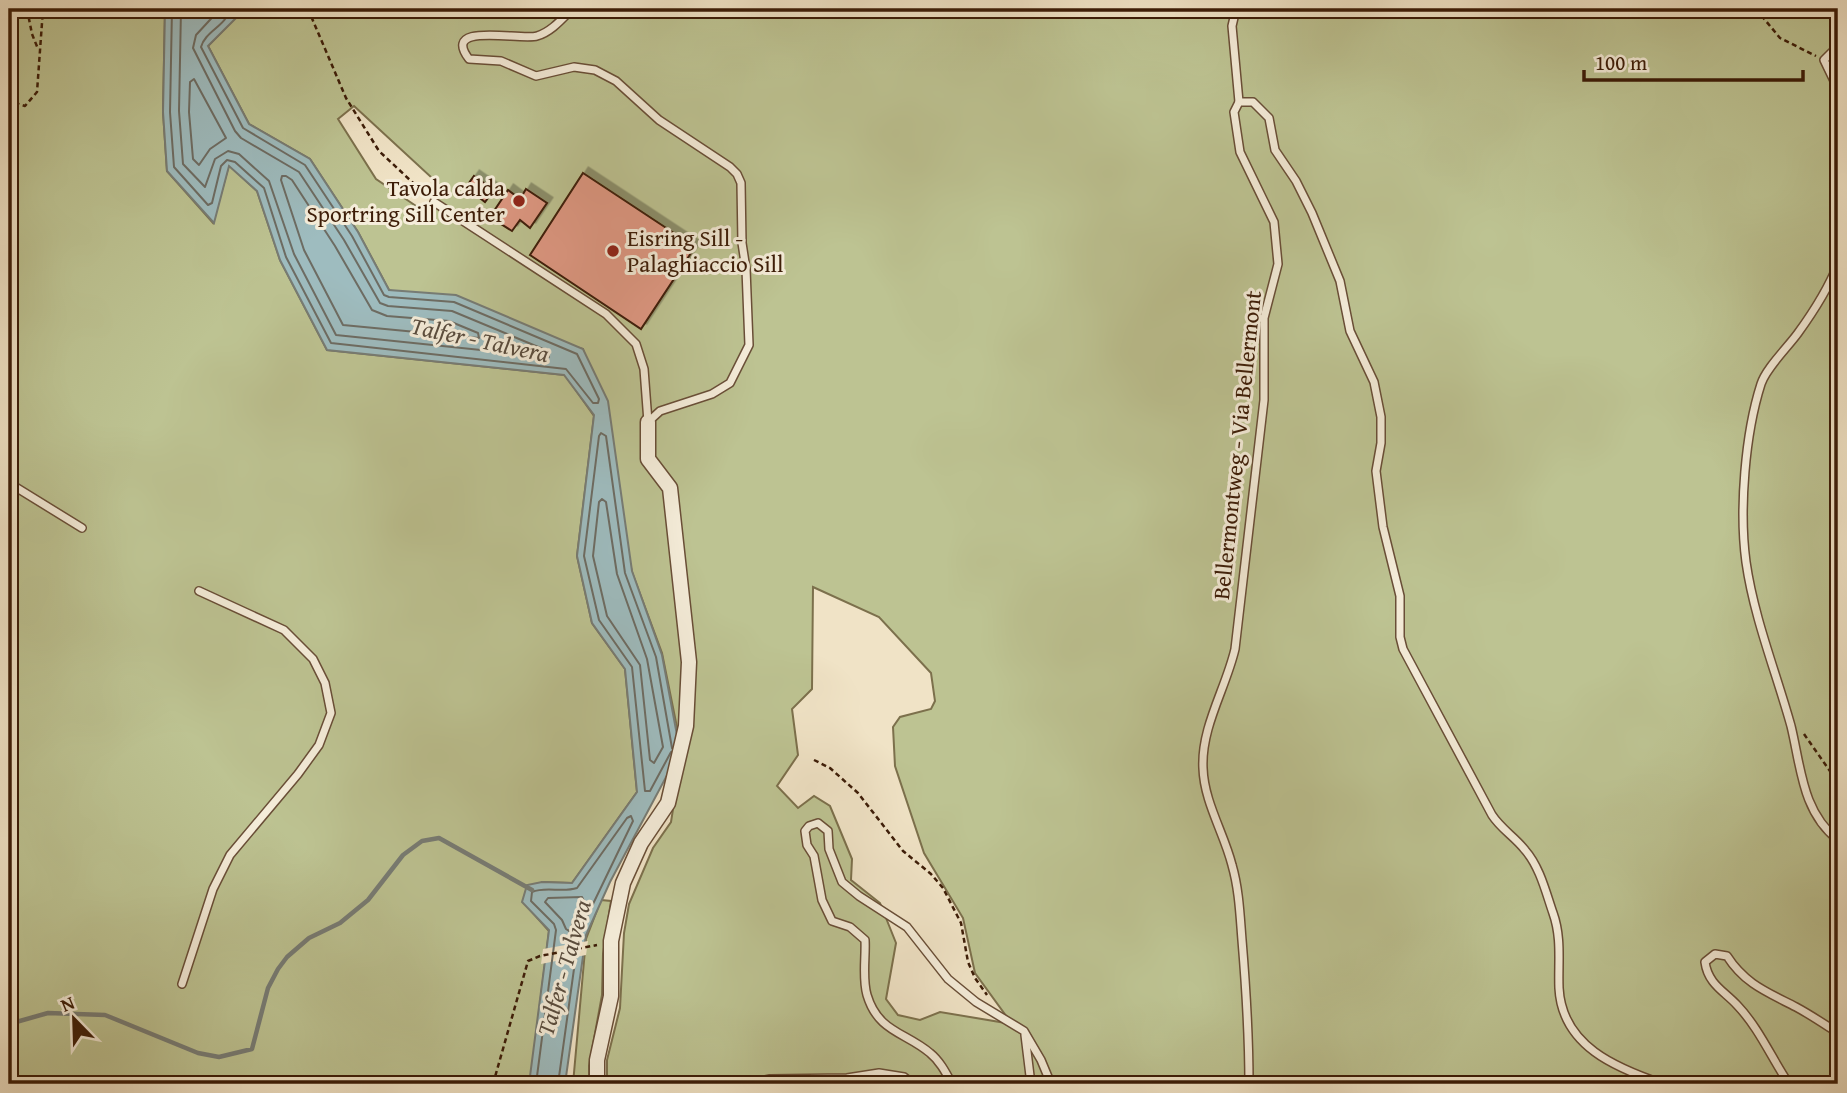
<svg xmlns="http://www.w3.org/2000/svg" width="1847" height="1093" viewBox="0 0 1847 1093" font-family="'Gentium Book Plus',serif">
<defs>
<filter id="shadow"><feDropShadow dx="5.5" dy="-5.5" stdDeviation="0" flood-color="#0004"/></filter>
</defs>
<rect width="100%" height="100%" fill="#f0e3c6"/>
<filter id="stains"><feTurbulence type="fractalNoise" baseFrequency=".00286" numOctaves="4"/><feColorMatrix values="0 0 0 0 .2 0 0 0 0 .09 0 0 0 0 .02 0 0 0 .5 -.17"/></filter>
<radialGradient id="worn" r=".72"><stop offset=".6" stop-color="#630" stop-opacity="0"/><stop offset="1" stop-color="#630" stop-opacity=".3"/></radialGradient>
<g fill="#bdc392" stroke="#7c704c" stroke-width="2" fill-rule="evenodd">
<path d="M9,9h156l-2,103 4,59 46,52 16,-58 28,26 23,69 47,90 238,25 29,41 -17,140 15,67 33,46 12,123 -65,91 -30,-1 -19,20 26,29 -19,153h-521z"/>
<path d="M236,9h1602v1075h-1231v-24l13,-52 4,-75 5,-29 24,-56 18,-26 11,-70 -20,-99 -30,-81 -49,-223 -194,-59 -31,-58 -48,-73 -61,-35 -41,-78 27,-28zM354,106l90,83 -19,23 -49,-33 -38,-60zM813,587l66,30 52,56 4,28 -4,8 -31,8 -7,10 2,39 29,87 39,65 12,55 37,51 -72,-12 -20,8 -22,-5 -12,-16 10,-56 -16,-40 -29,-23 1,-21 -22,-53 -16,-10 -16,12 -21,-22 21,-31 -6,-46 20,-20z"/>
<path d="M601,900l10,1 -8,53 -1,41 -13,71v18h-16l13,-145z"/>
</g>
<path fill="#9ebcbf" stroke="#777c75" stroke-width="2" d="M165,9h71v9l-28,28 41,78 61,35 48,73 31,58 67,5 127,54 25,52 24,170 30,84 18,96 -70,131 -24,53 -21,149h-36l20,-154 -27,-28 5,-17 15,-3 30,1 65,-91 -12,-123 -33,-46 -15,-67 17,-141 -30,-40 -237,-25 -47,-90 -23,-69 -28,-25 -15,57 -47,-52 -4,-59z"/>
<path fill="#f0e3c6" d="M588,941l-2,14 -45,9 2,-15z"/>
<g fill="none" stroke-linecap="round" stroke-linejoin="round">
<g stroke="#6d6c63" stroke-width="2">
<path d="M172,9l-2,103 4,55 34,38 4,-2 9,-37 6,-6 8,2 29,26 22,69 45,86 235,26 27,34h5l1,-4 -22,-45 -123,-52 -65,-5 -5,-2 -32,-59 -47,-71 -62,-37 -42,-81c4,-16 27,-22 28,-38"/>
<path d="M181,9l-2,102 4,53 22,23 10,-28 13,-8 11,3 30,27 25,73 42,81 213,22 -1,-6 -96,-40 -64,-5 -8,-3 -36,-63 -45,-68 -58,-34 -6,-7 -42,-83 3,-13 24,-26"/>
<path d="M194,79l32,59 -16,11 -11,16 -6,-6 -4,-47 1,-30z"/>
<path d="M286,176l6,4 43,66 37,64 15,6 62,5 29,12 1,5 -136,-13 -39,-75 -23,-70 1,-4z"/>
<path d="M602,499l4,3 11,72 30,85 16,88 -9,16 -4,-3 -10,-95 -33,-49 -14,-60 6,-54z"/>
<path d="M671,752l-21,39h-5l-13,-124 -33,-47 -15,-64 15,-120 2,-3 5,3 19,137 31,84 16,91"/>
<path d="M582,897l2,4 -15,30 -3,-2 -4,-9 -17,-18 3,-4z"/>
<path d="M536,1084l20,-154 -2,-6 -23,-23 1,-9c14,-6 30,1 45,-4l50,-70 4,-2 2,5 -54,112 -21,151"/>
</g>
<path stroke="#777c75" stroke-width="4.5" d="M9,1024l39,-11 57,2 93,38 21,4 33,-8 16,-61 10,-19 9,-12 22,-19 31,-15 28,-23 35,-45 19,-14 17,-3 93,52"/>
</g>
<g fill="#df9883" stroke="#3c1c07" stroke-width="2" filter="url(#shadow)">
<path d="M583,173l112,74 -54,82 -111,-74z"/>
<path d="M474,176l20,14 -9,12 -19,-15z"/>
<path d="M526,189l21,14 -17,25 -10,-8 -8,11 -22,-14 18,-27 12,9z"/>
</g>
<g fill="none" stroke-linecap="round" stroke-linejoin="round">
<g stroke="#694e37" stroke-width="10">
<g id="lane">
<path d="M572,9c-10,10 -21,23 -35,27 -16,5 -97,-15 -68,23l32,2 35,15 38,-9 21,3 21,11 43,39 71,47 7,7 4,9 1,60 4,26 3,76 -19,38 -18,11 -52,17 -12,11"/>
<path d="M1236,9l-4,17 7,76"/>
<path d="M1838,53l-6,-1 -8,8 14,29"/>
<path d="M434,202l172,112 30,30 8,25 4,53"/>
<path d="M1838,264c-10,25 -24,47 -40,69 -10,14 -32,35 -37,51 -16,50 -22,126 -15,178 8,56 30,110 45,164 10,41 11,86 47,114"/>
<path d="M9,483l73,45"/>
<path d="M182,984l31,-95 17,-34 68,-81 21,-29 12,-32 -6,-30 -12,-24 -29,-29 -85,-39"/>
<path d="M1025,1035l6,49"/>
<path d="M746,1084l24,-5 77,-1 32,-5 25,4 9,7"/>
<path d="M952,1084c-6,-11 -12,-23 -22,-31 -25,-21 -52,-21 -63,-58 -5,-17 -1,-38 -2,-55l-15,-13 -18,-6 -10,-21 -8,-44 -7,-11 -2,-14 4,-5 9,-3 10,8 1,18 13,33 17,14 48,31 41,52 28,23 48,29 17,29 10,24"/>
<path d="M1249,1084c0,-48 -3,-96 -7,-144 -2,-25 -3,-51 -10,-75 -8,-32 -28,-63 -29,-97 -2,-41 23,-80 32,-119l29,-249v-82l14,-54 -4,-42 -34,-70 -6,-40 5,-10h14l16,16 6,32 21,31 16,32 28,68 10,50 24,51 7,35v26l-5,28 7,56 17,69v41l3,12 89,166c9,14 23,22 33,35 15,17 21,43 28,63 9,25 5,50 6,75 3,58 57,80 104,96"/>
<path d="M1789,1084c-17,-25 -30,-56 -52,-79 -13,-14 -29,-21 -32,-43l10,-8 12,2c18,28 40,36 69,51 15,8 28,17 42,26"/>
</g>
</g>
<g stroke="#694e37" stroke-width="17">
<path id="street" d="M597,1084v-24l14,-64v-55l12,-58 18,-40 27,-40 18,-77 3,-64 -19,-174 -22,-29v-37"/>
</g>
<g stroke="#3c1c07" stroke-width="2.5" stroke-dasharray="5 3.5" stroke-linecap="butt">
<path d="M27,9l5,25 6,15"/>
<path d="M308,9l38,89 33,53 47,44"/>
<path d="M1674,9l4,3 19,4 4,-7"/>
<path d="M1756,9l24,29 36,18"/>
<path d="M9,97l3,5 13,4 12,-14 6,-83"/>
<path d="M1804,734l28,40 6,4"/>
<path d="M814,760l16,8 28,25 45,58 28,23 12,14 18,35 7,39 7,16 12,17"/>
<path d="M493,1084l35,-123 12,-5 57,-11"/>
</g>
<use href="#lane" stroke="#f5edda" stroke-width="7"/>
<use href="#street" stroke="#f5edda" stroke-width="14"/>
</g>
<g fill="#8f2418" stroke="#f5edda" stroke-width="2.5">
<circle cx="519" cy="201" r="7"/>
<circle cx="613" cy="251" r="7"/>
</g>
<g text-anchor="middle" stroke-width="6" stroke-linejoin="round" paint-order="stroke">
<g font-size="23" fill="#3c1c07" stroke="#f5edda" text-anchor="end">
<text x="505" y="196">Tavola calda<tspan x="505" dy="26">Sportring Sill Center</tspan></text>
<text x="627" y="246" text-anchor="start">Eisring Sill -<tspan x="627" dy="26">Palaghiaccio Sill</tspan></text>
</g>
<g font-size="23" fill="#3c1c07" stroke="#f5edda">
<text transform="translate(1237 445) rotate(-84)" y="8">Bellermontweg - Via Bellermont</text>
</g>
<g font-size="24" font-style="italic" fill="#594c3e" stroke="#f5edda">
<text transform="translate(480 340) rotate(12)" y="8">Talfer - Talvera</text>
<text transform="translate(564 968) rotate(-74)" y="8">Talfer - Talvera</text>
</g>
</g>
<rect width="1847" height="1093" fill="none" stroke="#f0e3c6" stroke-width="35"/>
<rect x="10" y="10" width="1826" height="1072" fill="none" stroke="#3c1c07" stroke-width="3.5"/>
<rect x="18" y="18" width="1812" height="1058" fill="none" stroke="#3c1c07" stroke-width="2"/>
<g transform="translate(74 1019) rotate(337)" stroke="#f5edda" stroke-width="5" paint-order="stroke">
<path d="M0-5L12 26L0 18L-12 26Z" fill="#3c1c07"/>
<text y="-10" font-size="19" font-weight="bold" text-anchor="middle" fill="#3c1c07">N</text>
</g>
<path d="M1584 70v10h219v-10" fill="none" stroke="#3c1c07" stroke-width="3.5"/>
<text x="1595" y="70" font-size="21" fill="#3c1c07" stroke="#f5edda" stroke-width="5" paint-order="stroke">100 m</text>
<rect width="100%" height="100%" filter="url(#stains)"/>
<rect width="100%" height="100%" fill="url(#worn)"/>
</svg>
